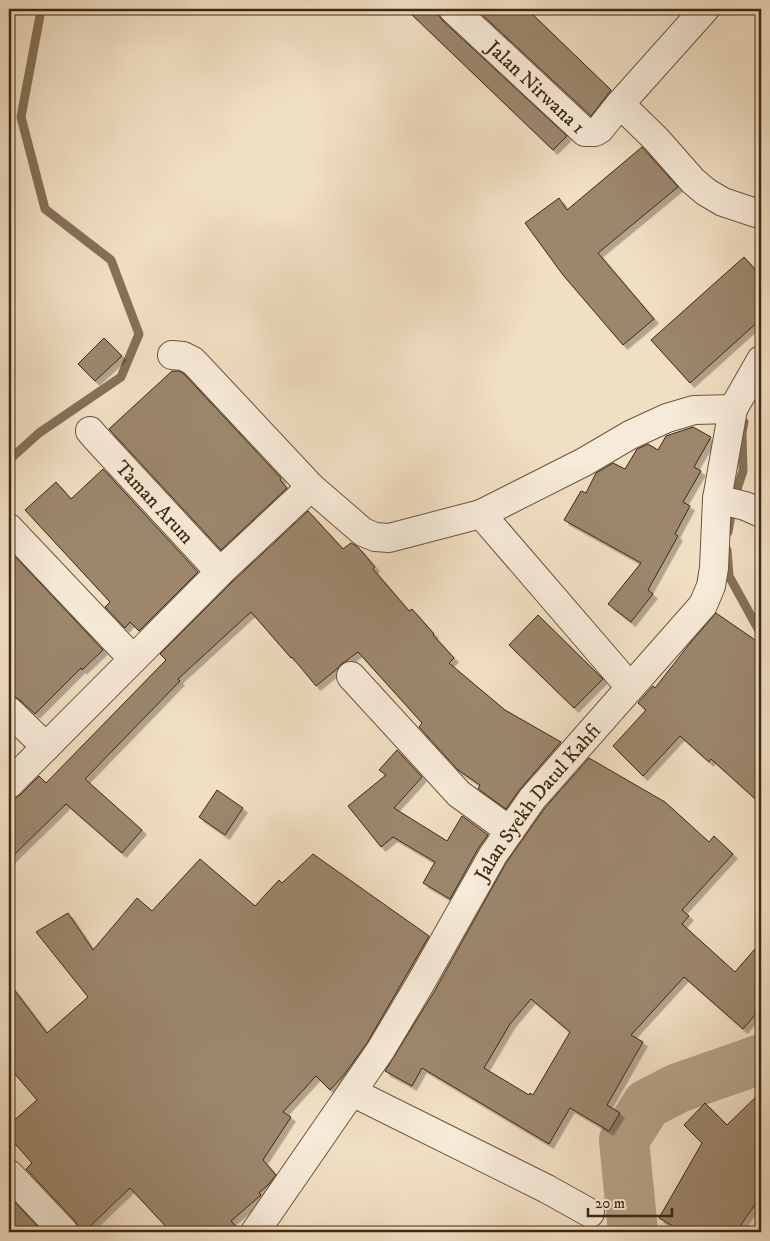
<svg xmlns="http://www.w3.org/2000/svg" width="770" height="1241" viewBox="0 0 770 1241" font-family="'IM FELL DW Pica',serif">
<defs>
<filter id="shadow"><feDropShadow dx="4.5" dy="4.5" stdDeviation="0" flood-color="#0004"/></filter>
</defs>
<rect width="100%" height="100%" fill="#f1dfc3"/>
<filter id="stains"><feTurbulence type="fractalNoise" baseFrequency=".004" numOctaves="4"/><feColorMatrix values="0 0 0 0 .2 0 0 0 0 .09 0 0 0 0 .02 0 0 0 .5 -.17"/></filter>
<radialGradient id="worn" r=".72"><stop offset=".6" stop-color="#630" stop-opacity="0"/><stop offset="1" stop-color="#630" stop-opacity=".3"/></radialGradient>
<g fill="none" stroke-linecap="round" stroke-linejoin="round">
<g stroke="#857157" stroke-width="9">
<path d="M9,460l30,-27 82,-56 18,-43 -28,-74 -66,-51 -24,-92 20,-107 2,-1"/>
<path d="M728,532l6,-34 9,-27 -1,-38 2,-11"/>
<path d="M727,550l2,26 32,58"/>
</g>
<path stroke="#b4a186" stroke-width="50" d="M633,1232l-9,-92 23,-36 31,-16 83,-29"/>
</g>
<g fill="#9c876d" stroke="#3f2810" fill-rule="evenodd" filter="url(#shadow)">
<path d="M406,9h32v5l4,6 125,116 -14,14z"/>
<path d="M476,9h51l84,81 -20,26z"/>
<path d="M642,147l36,40 -80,66 56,66 -31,26 -60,-70 -38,-52 34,-25 8,12z"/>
<path d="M744,257l17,19v43l-71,64 -39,-43z"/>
<path d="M104,338l18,18 -27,25 -17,-17z"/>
<path d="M172,371h7l5,3 97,104 -1,2 7,8 -66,62 -112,-121z"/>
<path d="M693,427l18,10 -17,30 7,4 -18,31 7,4 -15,28 3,2 -30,54 5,4 -22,28 -23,-18 33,-41 -77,-43 17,-29 5,2 10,-20 17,-10 12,6 12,-20 11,-5 10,6 8,-14z"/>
<path d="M103,469l95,103 -59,59 -9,-9 -5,6 -20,-21 5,-5 -85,-92 31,-28 15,17z"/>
<path d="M308,511l35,38 8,-6 7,4 17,20 -2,2 36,42 3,-2 22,25 -1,1 21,23 -5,5 56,47 56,32 -41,47 -14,20 -28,-20 2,-4 -22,-15 -39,-43 3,-4 -64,-71 -12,9 -5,3 -3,4 -22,18 -24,-29 -1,1 -40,-46 -73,67 2,2 -95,98 57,51 -20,23 -56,-49 -57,56v-61h5l6,-4 19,-19 7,7 120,-123 -6,-6 71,-71z"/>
<path d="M9,550l94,100 -21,20 -1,-2 -46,46 -15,-14 -7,-4h-4z"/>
<path d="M716,613l45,31v160l-50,-45 -2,3 -29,-26 -37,40 -30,-30 33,-36 -8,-7 15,-17 2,2 36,-46z"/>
<path d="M538,615l65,64 -29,29 -65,-63z"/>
<path d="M397,750l25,27 -28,31 53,33 15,-25 26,19 -9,12 -29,52 -27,-16 12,-21 -42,-25 -12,10 -33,-41 38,-31 -7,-5z"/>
<path d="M589,758l76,44 44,40 5,-6 19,18 -51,56 7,6 -7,8 53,48 26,-30v66l-18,21 -59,-52 -53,58 12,7 -36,63 13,8 -11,18 -39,-23 -21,36 -127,-76 -10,18 -27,-15 49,-79 72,-129 38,-54zM531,999l39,33 -37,63 -3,-2 -1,2 -45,-27 26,-44z"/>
<path d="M217,790l26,18 -18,27 -26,-18z"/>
<path d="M313,854l116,82 -62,107 -23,32 -14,15 -14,-14 -33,36 8,5 -28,43 13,15 -7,9 -10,9 2,2 -30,26 9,9v2h-69l-41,-44 -46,44h-5v-4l-4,-7 -49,-52 6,-6 -23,-26v-12l28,-25 -28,-33v-84l38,50 41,-36 -52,-65 32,-19 25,37 44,-52 15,13 48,-52 55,47 24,-26 3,3z"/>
<path d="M761,1092v104l-25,36h-53l-24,-14 43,-75 -18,-18 21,-22 22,22z"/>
<path d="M9,1196l34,36h-34z"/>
</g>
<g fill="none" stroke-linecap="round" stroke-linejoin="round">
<g stroke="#6c563d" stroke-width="30">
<g id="minor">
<path id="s1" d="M453,9l132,123h10l5,-3 20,-25 85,-95"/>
<path d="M620,104l36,35 37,42 13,11 17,10 33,11 5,1"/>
<path d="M172,355l11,1 10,5 118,126 52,45 12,5 14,1 92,-24 149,173"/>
<path id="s2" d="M90,431l6,7 124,134"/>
<path d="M717,499l28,7 16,7"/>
<path d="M481,514l103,-52 46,-27 37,-17 27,-8 39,-1"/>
<path d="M9,528l124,131"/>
<path d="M351,676l108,118 51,37"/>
<path d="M9,711l37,36"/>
<path d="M9,784l211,-212 91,-85"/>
<path d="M352,1092l195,97 43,24"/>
<path d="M9,1174l55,58"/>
</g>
</g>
<g stroke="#6c563d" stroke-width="30">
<g id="tertiary">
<path id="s3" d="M255,1232l125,-181 40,-67 73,-129 39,-56 171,-194 8,-19 3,-18 3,-69 16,-90 28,-49"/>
</g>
</g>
<use href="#minor" stroke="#f6ead8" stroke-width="28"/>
<use href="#tertiary" stroke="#f6ead8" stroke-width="28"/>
</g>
<g text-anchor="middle" stroke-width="4.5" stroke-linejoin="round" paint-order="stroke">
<g font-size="20" fill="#3f2810" stroke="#f6ead8">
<text dy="7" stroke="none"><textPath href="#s1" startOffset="114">Jalan Nirwana 1</textPath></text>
<text dy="7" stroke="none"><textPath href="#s2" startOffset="96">Taman Arum</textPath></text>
<text dy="7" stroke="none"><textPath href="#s3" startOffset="515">Jalan Syekh Datul Kahfi</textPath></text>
</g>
</g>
<rect width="770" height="1241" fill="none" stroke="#f1dfc3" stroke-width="30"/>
<rect x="10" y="10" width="750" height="1221" fill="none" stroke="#3f2810" stroke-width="2.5"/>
<rect x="15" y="15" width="740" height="1211" fill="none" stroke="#3f2810"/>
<path d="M588 1208v8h84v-8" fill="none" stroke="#3f2810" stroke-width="2.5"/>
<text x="595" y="1208" font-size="15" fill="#3f2810" stroke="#f6ead8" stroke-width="4" paint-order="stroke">20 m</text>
<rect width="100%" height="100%" filter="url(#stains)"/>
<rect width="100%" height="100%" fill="url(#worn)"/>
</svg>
